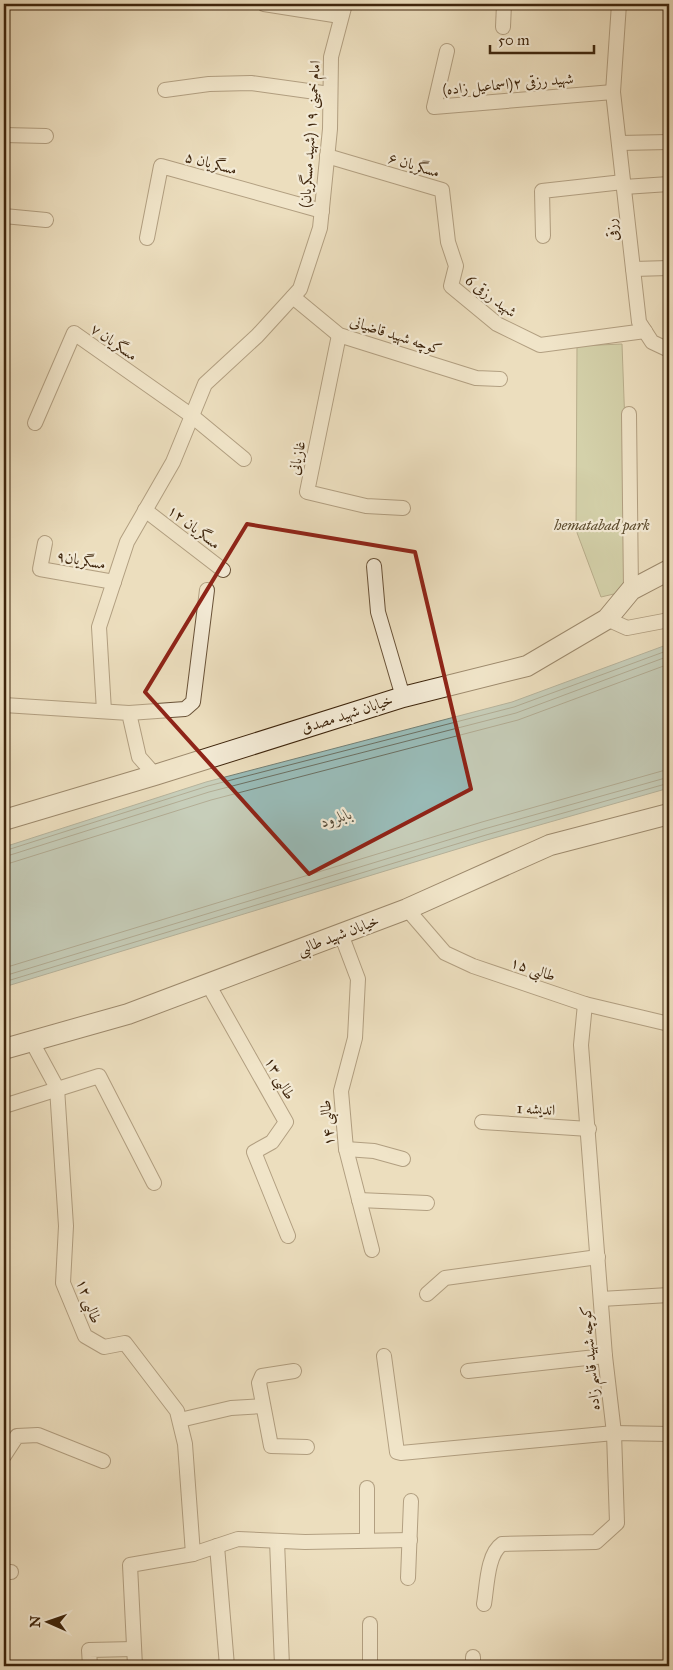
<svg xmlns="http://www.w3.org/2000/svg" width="673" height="1670" viewBox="0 0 673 1670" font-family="'IM FELL Great Primer',Amiri,serif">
<rect width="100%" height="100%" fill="#ecdebe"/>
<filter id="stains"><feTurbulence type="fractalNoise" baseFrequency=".004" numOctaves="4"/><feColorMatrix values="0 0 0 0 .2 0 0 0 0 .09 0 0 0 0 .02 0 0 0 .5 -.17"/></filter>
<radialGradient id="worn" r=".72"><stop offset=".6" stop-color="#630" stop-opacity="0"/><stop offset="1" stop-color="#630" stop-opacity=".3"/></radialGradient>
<path fill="#b6c193" stroke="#7a7350" d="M622,344l9,246 -30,7 -25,-67 1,-184z"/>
<path fill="#99bbb7" stroke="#757f73" d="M669,644v144l-182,52 -483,147v-140l202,-65 306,-80z"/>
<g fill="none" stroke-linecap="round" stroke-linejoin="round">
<g stroke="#6c7062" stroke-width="1">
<path d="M4,851l204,-65 306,-79 155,-57"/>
<path d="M4,857l205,-65 307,-79 153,-57"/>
<path d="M4,865l207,-65 307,-80 151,-56"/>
<path d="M4,968l478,-146 187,-53"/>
<path d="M4,976l480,-147 185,-52"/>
<path d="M4,982l482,-147 183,-52"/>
</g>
<g stroke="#6a5338" stroke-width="16">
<g id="street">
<path d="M264,4l76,12"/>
<path d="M619,4l-6,88 26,230 13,20 17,8"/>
<path d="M503,27l1,-23"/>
<path d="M447,51l-13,56 179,-15"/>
<path d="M165,90l44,-6 42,-1 79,11"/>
<path d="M4,135l42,1"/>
<path d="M619,143l50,-1"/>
<path d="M327,156l115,34 6,52 8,24 -5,20 46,38 43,21 105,-14"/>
<path d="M624,187l45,-3"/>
<path d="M4,216l42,4"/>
<path d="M543,236l-1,-45 81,-9"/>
<path d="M147,238l14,-72 161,45"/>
<path d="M633,269l36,-1"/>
<path d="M293,297l46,38 137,43 24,1"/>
<path d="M339,335l-32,157 59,14 37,2"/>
<path d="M629,414l2,176"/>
<path d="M35,423l39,-90 118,83 52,43"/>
<path d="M145,510l78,60"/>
<path d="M45,543l-5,26 74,13"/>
<path d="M374,566l4,46 25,85"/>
<path d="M607,619l20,9 42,-8"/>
<path d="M4,705l125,8 10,44 16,18"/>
<path d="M104,711l-5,-84 28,-85 46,-80 32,-78 52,-48 43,-47 20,-61 10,-99 1,-72 14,-53"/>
<path d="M129,713l56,-4 8,-7 14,-112"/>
<path d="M407,909l38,44 28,13 112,38 84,20"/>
<path d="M341,934l17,45 -3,59 -14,53 5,58 26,101"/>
<path d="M208,984l78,138 -14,20 -18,10 34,84"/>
<path d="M31,1040l26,48 9,138 -3,57 22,53 19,11 21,-4 52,68 8,33 8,110"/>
<path d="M4,1106l95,-30 55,107"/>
<path d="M482,1122l107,7"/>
<path d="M346,1149l28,2 29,8"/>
<path d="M359,1200l68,3"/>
<path d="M427,1294l18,-16 153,-21"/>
<path d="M601,1299l68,-4"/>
<path d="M384,1356l13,96 4,1 213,-20 55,1"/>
<path d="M294,1371l-32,5 -3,7 12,63 36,1"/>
<path d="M468,1371l137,-15"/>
<path d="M180,1420l51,-12 32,-2"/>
<path d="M4,1456l13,-20 21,-1 65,26"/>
<path d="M367,1539v-51"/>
<path d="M277,1541l5,125"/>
<path d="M217,1546l10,120"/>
<path d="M4,1572h7"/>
<path d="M408,1578l3,-77"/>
<path d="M484,1604c3,-17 3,-50 18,-60l94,-2 21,-19 -3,-90 -9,-77 -24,-311 4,-41"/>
<path d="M370,1624v42"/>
<path d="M90,1666l-1,-16 45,-1"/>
<path d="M135,1666l-5,-101 63,-11 45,-15 67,3 105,-2"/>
<path d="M473,1666v-9"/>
</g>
</g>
<g stroke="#3e250c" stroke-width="22">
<g id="secondary">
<path d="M4,820l151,-45 248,-78 124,-31 80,-47 24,-29 38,-20"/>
<path d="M4,1049l124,-35 279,-105 143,-64 119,-31"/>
</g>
</g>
<use href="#street" stroke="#f3ead5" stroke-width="14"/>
<use href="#secondary" stroke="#f3ead5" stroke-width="20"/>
</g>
<path d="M0 0H673V1670H0ZM247,524l168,28 56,237 -162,85 -164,-182z" fill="#ecdebe" fill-opacity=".55" fill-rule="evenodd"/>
<path fill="none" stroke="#8f2418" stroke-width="4" stroke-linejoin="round" d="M247,524l168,28 56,237 -162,85 -164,-182z"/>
<g text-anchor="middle" stroke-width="4.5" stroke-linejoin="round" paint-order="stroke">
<g font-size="15" fill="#3e250c" stroke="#f3ead5">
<text transform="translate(508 84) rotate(-5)" y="5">شهید رزقی ۲(اسماعیل زاده)</text>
<text transform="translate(310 134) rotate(-86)" y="5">امام خمینی ۱۹ (شهید مسگریان)</text>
<text transform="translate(211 163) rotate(15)" y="5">مسگریان ۵</text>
<text transform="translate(414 165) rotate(17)" y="5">مسگریان ۶</text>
<text transform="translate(612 230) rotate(-97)" y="5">رزقی</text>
<text transform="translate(491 296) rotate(37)" y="5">شهید رزقی 6</text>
<text transform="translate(396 335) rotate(18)" y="5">کوچه شهید قاضیانی</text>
<text transform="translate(114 342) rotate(35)" y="5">مسگریان ۷</text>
<text transform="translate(297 458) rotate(-78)" y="5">غازیانی</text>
<text transform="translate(194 527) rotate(38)" y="5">مسگریان ۱۲</text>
<text transform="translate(81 560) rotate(10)" y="5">مسگریان۹</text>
<text transform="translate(347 714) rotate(-18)" y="5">خیابان شهید مصدق</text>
<text transform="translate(338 935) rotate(-21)" y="5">خیابان شهید طالبی</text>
<text transform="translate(533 969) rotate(19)" y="5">طالبی ۱۵</text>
<text transform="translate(280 1078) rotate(61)" y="5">طالبی ۱۳</text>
<text transform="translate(536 1109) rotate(3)" y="5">اندیشه 1</text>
<text transform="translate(327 1123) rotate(-95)" y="5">طالبی ۱۴</text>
<text transform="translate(89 1301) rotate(70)" y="5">طالبی ۱۲</text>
<text transform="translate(590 1358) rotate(-95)" y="5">کوچه شهید قاسم زاده</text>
</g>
<g font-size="15" font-style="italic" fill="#5c4c2e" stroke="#f3ead5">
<text x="602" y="530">hematabad park</text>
</g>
<g font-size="16" font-style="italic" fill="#554a37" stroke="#f3ead5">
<text transform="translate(336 817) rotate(-17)" y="6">بابلرود</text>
</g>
</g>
<rect width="673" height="1670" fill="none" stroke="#ecdebe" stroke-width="20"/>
<rect x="5" y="5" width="663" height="1660" fill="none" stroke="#3e250c" stroke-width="2.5"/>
<rect x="10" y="10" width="653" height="1650" fill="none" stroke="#3e250c"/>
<g transform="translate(48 1622) rotate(272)" stroke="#f3ead5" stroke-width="4" paint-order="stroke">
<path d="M0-4L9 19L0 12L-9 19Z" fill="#3e250c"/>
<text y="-8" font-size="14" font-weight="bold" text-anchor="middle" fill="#3e250c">N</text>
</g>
<path d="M490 45v8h104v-8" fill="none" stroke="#3e250c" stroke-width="2.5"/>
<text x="498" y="45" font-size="15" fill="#3e250c" stroke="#f3ead5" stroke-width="4" paint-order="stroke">50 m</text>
<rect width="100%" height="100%" filter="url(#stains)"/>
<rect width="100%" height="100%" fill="url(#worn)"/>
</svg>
